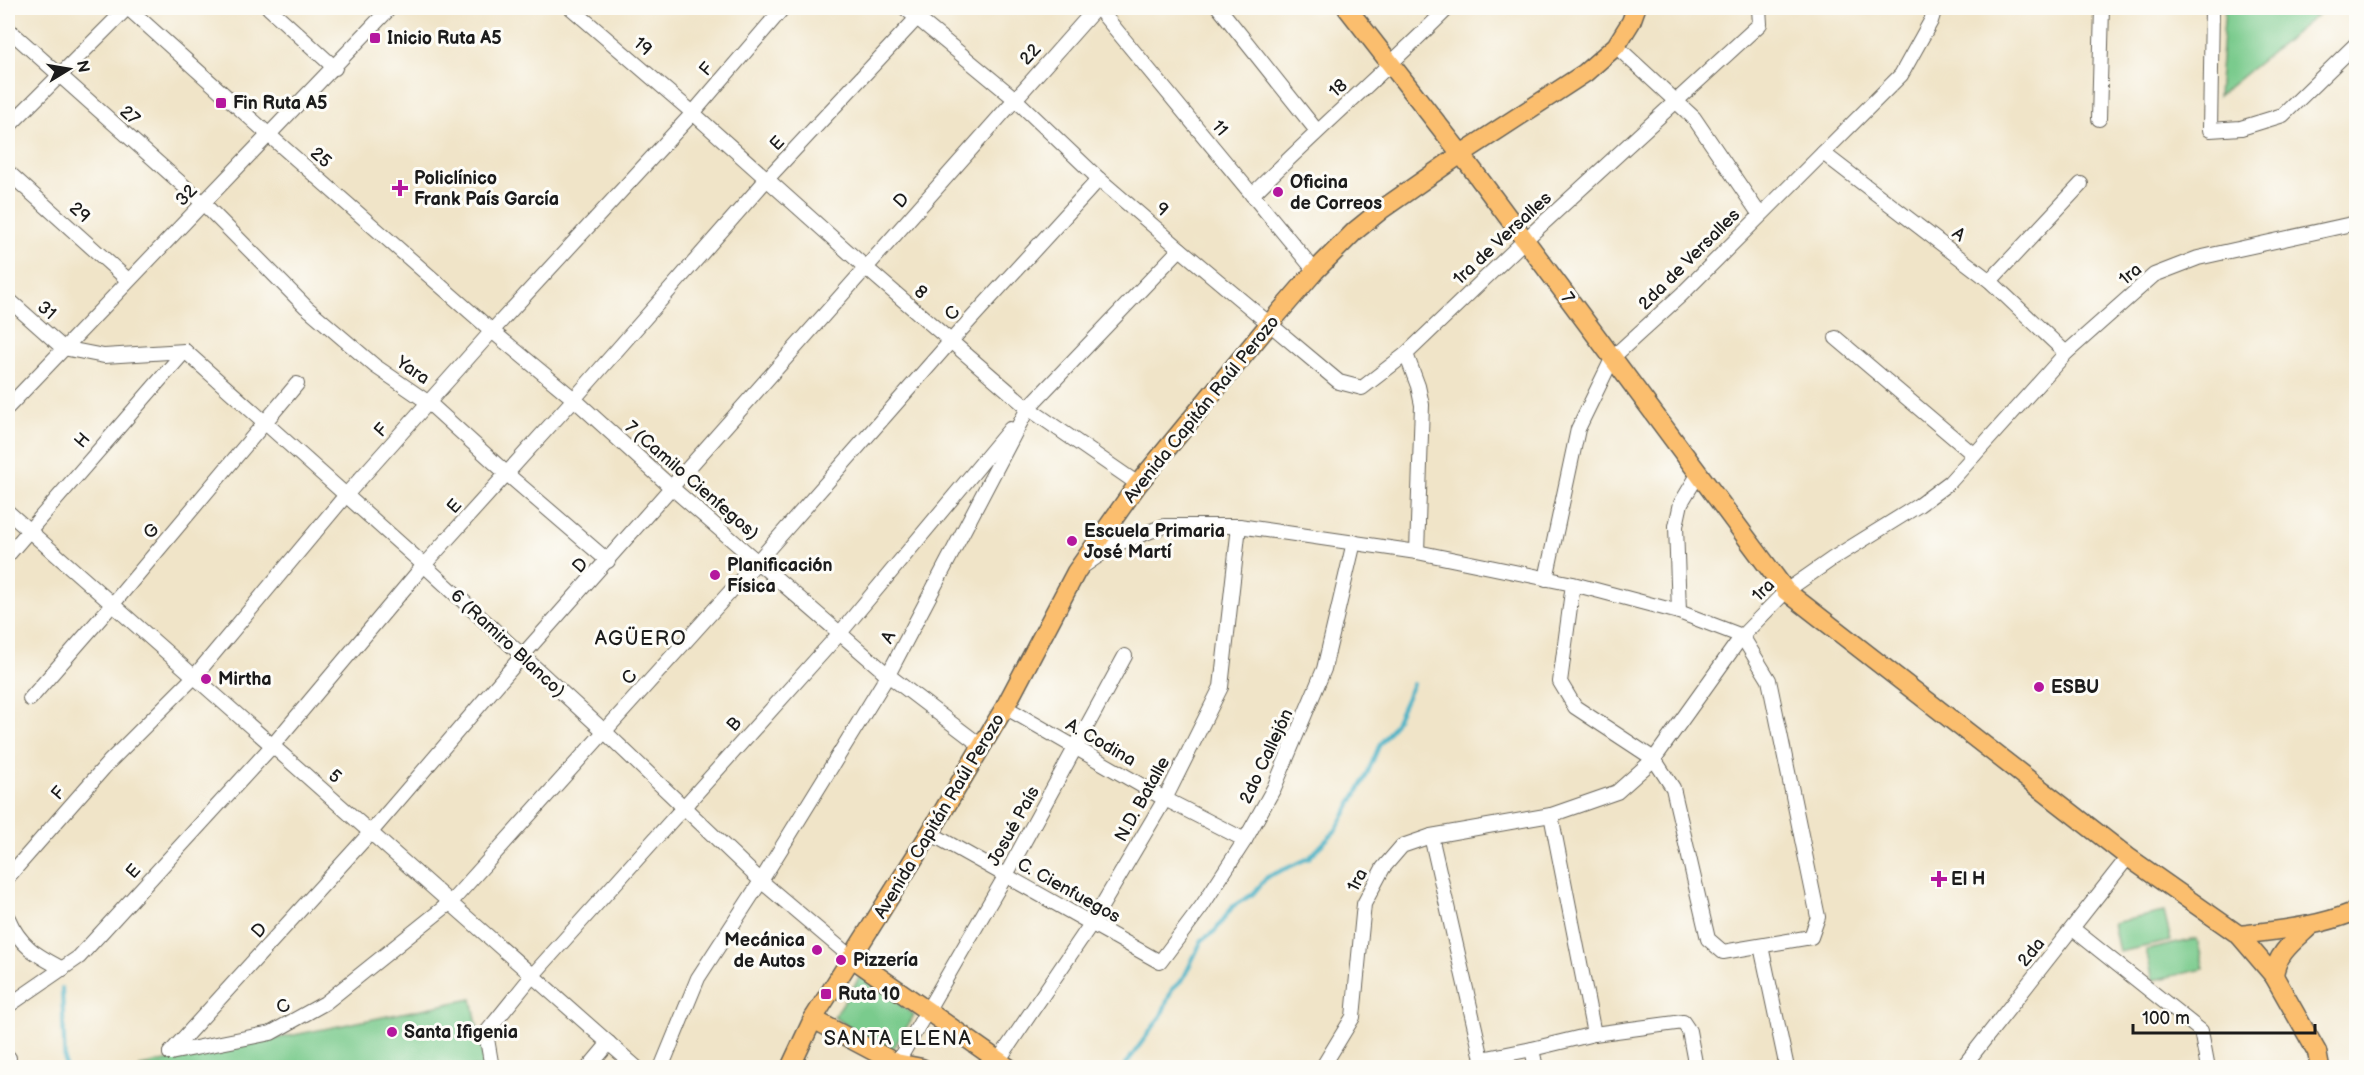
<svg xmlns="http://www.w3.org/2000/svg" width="2364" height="1075" viewBox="0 0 2364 1075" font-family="'Balsamiq Sans',sans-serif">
<rect width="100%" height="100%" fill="#fdfcf7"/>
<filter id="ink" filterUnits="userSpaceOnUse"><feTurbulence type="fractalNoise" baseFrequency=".0167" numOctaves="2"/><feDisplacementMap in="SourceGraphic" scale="12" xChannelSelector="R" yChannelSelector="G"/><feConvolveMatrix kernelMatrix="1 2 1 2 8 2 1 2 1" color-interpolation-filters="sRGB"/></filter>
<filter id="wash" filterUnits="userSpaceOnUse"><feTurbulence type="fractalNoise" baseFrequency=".008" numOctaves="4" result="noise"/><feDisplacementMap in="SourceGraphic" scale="24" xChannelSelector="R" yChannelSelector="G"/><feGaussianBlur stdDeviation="1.35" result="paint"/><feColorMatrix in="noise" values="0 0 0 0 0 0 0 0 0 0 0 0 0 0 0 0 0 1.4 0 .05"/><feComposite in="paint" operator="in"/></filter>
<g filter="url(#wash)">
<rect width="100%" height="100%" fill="#f0e4c8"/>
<g fill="#7acb8d" stroke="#4b7454" stroke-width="1.5">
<path d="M2225,8h101l-108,88z"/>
<path d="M2164,912l7,29 -52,11 -6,-29z"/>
<path d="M2197,939l7,30 -51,11 -7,-30z"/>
<path d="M861,975l53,40 -24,39 -56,-37z"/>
<path d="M472,999l13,68 -345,1v-2z"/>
</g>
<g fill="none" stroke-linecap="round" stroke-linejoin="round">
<g stroke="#48b2c6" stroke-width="4">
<path d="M62,988l3,80"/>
<path d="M1123,1068l38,-52 11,-27 11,-10 19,-39 13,-9 18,-25 20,-12 14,-17 42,-19 27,-28 29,-51 14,-33 15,-21 19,-41"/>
</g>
</g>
</g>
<g filter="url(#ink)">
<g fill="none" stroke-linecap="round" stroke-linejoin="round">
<g stroke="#666258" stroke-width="16">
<g id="minor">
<path d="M128,8l141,127 223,196 82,68 98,89 216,187 92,70"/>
<path d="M269,8l66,60"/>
<path d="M571,8l122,105 172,154 163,141 110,76"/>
<path d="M905,8l109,90 85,81 81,70 159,133 23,6 44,-34 119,-114 235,-216 -1,-16"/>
<path d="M1098,8l217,263"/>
<path d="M1219,8l98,123"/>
<path d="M2212,8l-2,122 31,-2 42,-13 73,-71"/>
<path d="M8,29l195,174 103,104 69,59 54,37 78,71 101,87"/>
<path d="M1616,46l78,72 66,97"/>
<path d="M2099,119l3,-111"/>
<path d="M8,127l119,-119"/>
<path d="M1823,153l167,128 76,72"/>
<path d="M8,172l120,108"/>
<path d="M1252,195c64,-64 132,-123 196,-187"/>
<path d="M1990,281l91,-97"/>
<path d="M8,299l55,49 41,8 81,-5 239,214 180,166 157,150 91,77"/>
<path d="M1836,338l138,117"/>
<path d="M1406,354l12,32 4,19 -5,147"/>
<path d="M8,407l382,-399"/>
<path d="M8,512l629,556"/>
<path d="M8,555l177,-204"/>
<path d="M1085,565l29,-20 50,-19h75l178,26 156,32 106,28 63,24 27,44 49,237 -7,20 -88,15 -15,-13 -35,-151 -19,-29 -79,-52 -15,-25 13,-98"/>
<path d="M1546,579l32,-150 35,-72 68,-62 220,-220 30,-54 4,-13"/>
<path d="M1679,612l-3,-86 5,-23 18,-30"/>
<path d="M30,699l82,-94 185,-221"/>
<path d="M1005,707l160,92 80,41"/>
<path d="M1551,815l43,219"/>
<path d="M930,833l230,129 42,-56 43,-66 29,-52 50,-119 30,-127"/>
<path d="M1431,836l51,223 50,-10"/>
<path d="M8,877l101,-115 85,-85 152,-182 146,-164 201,-218 90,-105"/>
<path d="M8,918c12,28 28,37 55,51"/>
<path d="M2073,929l128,102 7,37"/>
<path d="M1761,946l26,122"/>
<path d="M8,1006l71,-49 194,-212 151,-180 150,-166 193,-220 150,-161"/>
<path d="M170,1053l201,-221 151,-176 574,-648"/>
<path d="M170,1053l101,-20 54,-30 126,-101 306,-340 193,-220 149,-163"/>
<path d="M8,1057l1,1"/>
<path d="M998,1061l93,-137 74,-125 56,-112 18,-161"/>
<path d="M492,1068l-6,-35 46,-57 308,-343 170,-204"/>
<path d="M588,1068l21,-25"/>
<path d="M661,1068l37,-90 63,-97 127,-206 140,-267 152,-159"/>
<path d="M894,1068l112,-193 119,-219"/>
<path d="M1322,1068l31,-51 11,-113 19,-36 19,-22 29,-10 120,-21 66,-23 37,-33 88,-123 44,-45 46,-32 87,-54 31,-23 116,-129 88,-78 44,-17 158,-35"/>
<path d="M1536,1068l-4,-19 62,-15 89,-12 6,9 7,37"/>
<path d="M1962,1068l166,-211"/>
</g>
</g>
<g stroke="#666258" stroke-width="21">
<g id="major">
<path d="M1347,8l114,146 325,437 342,266 111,78 35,41 43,76 3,16"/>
<path d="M2239,935c42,-5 78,-8 117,-24"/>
<path d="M852,958l157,110"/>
<path d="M2274,976c2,-22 20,-35 35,-49"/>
<path d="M813,1019l83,44 26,5"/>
<path d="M790,1068l23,-49 117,-186 75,-126 71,-135 62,-88 133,-162 44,-51 40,-40 26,-21 80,-56 124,-81 31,-27 15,-24 5,-14"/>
</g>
</g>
<use href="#minor" stroke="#fff" stroke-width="14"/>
<use href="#major" stroke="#fbbe6e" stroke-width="18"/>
</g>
</g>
<g fill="#b5179e" stroke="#fdfcf7" stroke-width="2">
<rect x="369" y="32" width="12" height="12" rx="3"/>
<rect x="215" y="97" width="12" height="12" rx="3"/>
<path d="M397 179h6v6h6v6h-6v6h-6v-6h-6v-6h6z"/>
<circle cx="1278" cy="192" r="6"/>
<circle cx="1072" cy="541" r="6"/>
<circle cx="715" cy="575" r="6"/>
<circle cx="206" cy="679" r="6"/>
<circle cx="2039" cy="687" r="6"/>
<path d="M1936 870h6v6h6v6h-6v6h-6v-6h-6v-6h6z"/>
<circle cx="817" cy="950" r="6"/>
<circle cx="841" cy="960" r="6"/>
<rect x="820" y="988" width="12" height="12" rx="3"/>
<circle cx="392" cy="1032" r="6"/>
</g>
<g text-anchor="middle" stroke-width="6" stroke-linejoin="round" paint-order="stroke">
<g font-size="18" font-weight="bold" fill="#1c1c1c" stroke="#fdfcf7" text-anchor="start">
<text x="387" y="44">Inicio Ruta A5</text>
<text x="233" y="109">Fin Ruta A5</text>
<text x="414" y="184">Policlínico<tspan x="414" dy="21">Frank País García</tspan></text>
<text x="1290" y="188">Oficina<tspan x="1290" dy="21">de Correos</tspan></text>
<text x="1084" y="537">Escuela Primaria<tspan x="1084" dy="21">José Martí</tspan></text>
<text x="727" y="571">Planificación<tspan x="727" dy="21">Física</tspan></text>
<text x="218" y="685">Mirtha</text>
<text x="2051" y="693">ESBU</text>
<text x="1951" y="885">El H</text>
<text x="805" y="946" text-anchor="end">Mecánica<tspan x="805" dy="21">de Autos</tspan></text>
<text x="853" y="966">Pizzería</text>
<text x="838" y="1000">Ruta 10</text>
<text x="404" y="1038">Santa Ifigenia</text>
</g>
<g font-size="18" fill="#1c1c1c" stroke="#fdfcf7">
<text transform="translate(643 46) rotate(41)" y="6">19</text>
<text transform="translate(1030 54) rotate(-48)" y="6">22</text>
<text transform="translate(706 69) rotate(-49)" y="6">F</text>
<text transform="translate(1338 88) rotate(-41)" y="6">18</text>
<text transform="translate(130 115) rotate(41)" y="6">27</text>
<text transform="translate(1220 128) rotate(50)" y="6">11</text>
<text transform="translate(777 143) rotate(-47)" y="6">E</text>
<text transform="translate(321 157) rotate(41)" y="6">25</text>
<text transform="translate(186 195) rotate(-46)" y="6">32</text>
<text transform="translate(901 200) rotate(-49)" y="6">D</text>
<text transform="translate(1162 209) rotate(41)" y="6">9</text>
<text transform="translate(80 212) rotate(42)" y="6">29</text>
<text transform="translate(1959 234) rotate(37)" y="6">A</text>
<text transform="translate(1502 238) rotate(-43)" y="6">1ra de Versalles</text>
<text transform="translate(1689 259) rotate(-45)" y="6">2da de Versalles</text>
<text transform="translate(2130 274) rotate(-40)" y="6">1ra</text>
<text transform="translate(921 292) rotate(41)" y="6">8</text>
<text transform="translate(1568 298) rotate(53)" y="6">7</text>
<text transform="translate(47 310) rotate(42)" y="6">31</text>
<text transform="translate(952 313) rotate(-47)" y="6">C</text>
<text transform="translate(413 370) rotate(34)" y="6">Yara</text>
<text transform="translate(1201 409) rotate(-51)" y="6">Avenida Capitán Raúl Perozo</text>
<text transform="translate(381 430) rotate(-48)" y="6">F</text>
<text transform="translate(82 440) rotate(-49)" y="6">H</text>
<text transform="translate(692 480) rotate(41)" y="6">7 (Camilo Cienfegos)</text>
<text transform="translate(454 506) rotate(-48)" y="6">E</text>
<text transform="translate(151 531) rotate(-50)" y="6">G</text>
<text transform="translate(580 565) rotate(-48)" y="6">D</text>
<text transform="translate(1763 590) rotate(-44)" y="6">1ra</text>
<text transform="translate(888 637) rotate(-62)" y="6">A</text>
<text transform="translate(508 643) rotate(43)" y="6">6 (Ramiro Blanco)</text>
<text transform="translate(629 677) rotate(-48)" y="6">C</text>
<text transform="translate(734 724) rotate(-48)" y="6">B</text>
<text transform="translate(1101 742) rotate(30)" y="6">A. Codina</text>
<text transform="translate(1266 756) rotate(-65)" y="6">2do Callejón</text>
<text transform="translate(335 776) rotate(41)" y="6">5</text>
<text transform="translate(58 793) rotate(-49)" y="6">F</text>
<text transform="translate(1142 799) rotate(-61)" y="6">N.D. Batalle</text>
<text transform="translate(939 816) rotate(-59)" y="6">Avenida Capitán Raúl Perozo</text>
<text transform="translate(1013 826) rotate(-61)" y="6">Josué País</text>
<text transform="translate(133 871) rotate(-48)" y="6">E</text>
<text transform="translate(1357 880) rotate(-63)" y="6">1ra</text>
<text transform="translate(1069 890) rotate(29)" y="6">C. Cienfuegos</text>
<text transform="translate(259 930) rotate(-48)" y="6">D</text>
<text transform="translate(2031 952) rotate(-51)" y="6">2da</text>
<text transform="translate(283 1006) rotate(-30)" y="6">C</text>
</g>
<g font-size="20" letter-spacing="1.5" fill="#1c1c1c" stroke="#fdfcf7">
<text x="641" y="645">AGÜERO</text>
<text x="898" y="1045">SANTA ELENA</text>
</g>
</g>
<rect width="2364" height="1075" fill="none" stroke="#fdfcf7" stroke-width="30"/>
<g transform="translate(69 69) rotate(79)" stroke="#fdfcf7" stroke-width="4.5" paint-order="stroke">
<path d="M0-4.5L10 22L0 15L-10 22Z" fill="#1c1c1c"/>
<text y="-9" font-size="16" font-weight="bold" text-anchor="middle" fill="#1c1c1c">N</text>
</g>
<path d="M2133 1024v9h182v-9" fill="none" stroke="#1c1c1c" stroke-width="3"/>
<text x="2142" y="1024" font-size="18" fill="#1c1c1c" stroke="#fdfcf7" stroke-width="4.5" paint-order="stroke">100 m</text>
</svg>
